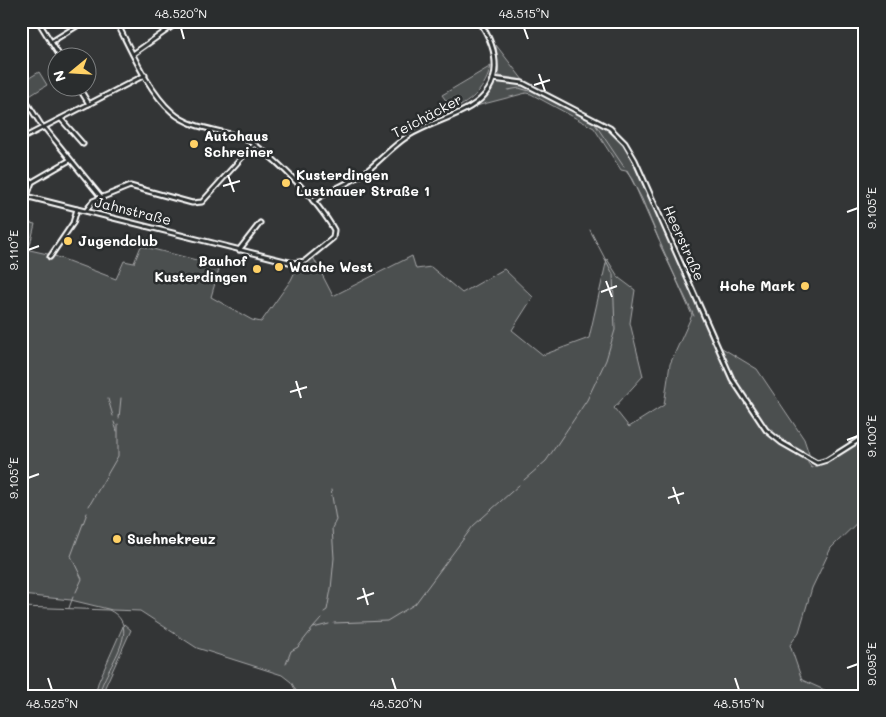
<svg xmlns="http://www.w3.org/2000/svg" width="886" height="717" viewBox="0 0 886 717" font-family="Mali,sans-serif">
<rect width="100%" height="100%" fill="#333536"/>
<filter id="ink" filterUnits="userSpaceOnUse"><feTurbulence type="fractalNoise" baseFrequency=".02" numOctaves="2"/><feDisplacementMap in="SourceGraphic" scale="10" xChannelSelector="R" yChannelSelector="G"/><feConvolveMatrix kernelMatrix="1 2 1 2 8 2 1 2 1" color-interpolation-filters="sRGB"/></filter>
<g filter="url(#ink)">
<g fill="#4c4f50" stroke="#a6a7a8">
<path d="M496,45l27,35 -24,-4z"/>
<path d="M491,66c-6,23 -18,34 -38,44l-11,-15z"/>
<path d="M39,72l8,13 -19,12 -7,-14z"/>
<path d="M493,79l27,3 90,46 20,22 87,195 40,24 47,70 5,15 -1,9 4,5 46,-27 7,-6v80l-34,33 -19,40 -13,44 -9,13 12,35 36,16h-539l-8,-14 -9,-7 -85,-27 -57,-37 -28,-1 -41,-10 -50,-5v-347l31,7 64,24 8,-18 10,2 7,-17 79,20 -9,31 41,23 9,2 30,-42 8,-17 13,-8 21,41 79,-40 4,13 15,-2 31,26 42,-24 29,28 -21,33 31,25 46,-17 18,-79 12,19 16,12 -5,33 13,53 -29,32 15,19 35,-22 6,-41 22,-49 -60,-136 -6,-8 -5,-1 -27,-42 -63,-34 -5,-1 -50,13 -2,-2 11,-11z"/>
<path d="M21,221l14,3 -5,21 -9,-2z"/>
<path d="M124,624l7,6 -26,57 -1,9h-9l3,-13z"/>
</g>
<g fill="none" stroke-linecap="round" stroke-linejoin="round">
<g stroke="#abacad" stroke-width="1">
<path d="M508,90l11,-2 10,3"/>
<path d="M561,105l32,16 31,46"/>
<path d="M627,171l15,28 17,41"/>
<path d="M660,245l34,71"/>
<path d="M108,399l5,17"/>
<path d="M119,418l2,-20"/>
<path d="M114,422l3,9"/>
<path d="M524,480l22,-19 41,-61 19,-40 9,-30 -2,-56 -23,-44"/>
<path d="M89,506l29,-50v-32"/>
<path d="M76,592l6,-13 -11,-23 16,-43"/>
<path d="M21,607l88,3c37,18 -7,60 -10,86"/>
<path d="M69,608l4,-11"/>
<path d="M324,612l3,-2 4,-21 3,-31 -2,-30 4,-8 -5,-30"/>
<path d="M334,623l53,-2 28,-17 58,-78 46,-41"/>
<path d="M313,628l8,-9"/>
<path d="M286,664l5,-13 7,-4 15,-19 16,-4"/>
</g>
<g stroke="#fff" stroke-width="7">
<g id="minor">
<path d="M38,21l23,37"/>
<path d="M51,42l34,-21"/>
<path d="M133,54l47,-33"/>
<path d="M493,79l30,4 87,45 15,15 10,17 97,219 34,51 16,13 35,20 10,-3 38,-24"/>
<path d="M79,88l10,16"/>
<path d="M21,93l22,35"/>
<path d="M61,119l22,25"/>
<path d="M44,127l57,70"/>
<path d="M21,139l124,-64"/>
<path d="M21,195l272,68 12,-2 28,-23 1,-8c-14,-26 -66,-83 -94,-93 -22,-8 -49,-8 -68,-25 -24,-21 -41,-62 -56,-91"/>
<path d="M27,196l5,-14 38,-22"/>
<path d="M313,201c16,-10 35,-17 51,-28 15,-11 27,-26 44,-37 19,-12 42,-17 62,-29 35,-21 29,-57 9,-86"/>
<path d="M86,211l7,-10 37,-15 62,17 10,-1 52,-58"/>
<path d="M239,250l21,-27"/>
<path d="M50,257l23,-34 4,-14"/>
</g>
</g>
<use href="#minor" stroke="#2a2d2e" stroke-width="3"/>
</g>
</g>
<path fill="none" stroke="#fff" stroke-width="2" d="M181,28l3,11M524,28l4,11M539,74l6,17M534,85l16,-5M228,175l6,17M223,186l17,-5M847,212l11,-4M28,250l11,-4M606,281l6,16M601,292l16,-6M296,381l5,17M290,392l17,-5M847,440l11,-4M28,478l11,-4M673,487l6,17M668,498l16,-5M363,588l5,17M357,599l17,-6M847,668l11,-4M48,678l4,12M392,678l4,12M735,678l4,12"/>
<g fill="#ffd166" stroke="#2a2d2e" stroke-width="2">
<circle cx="194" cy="144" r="5"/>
<circle cx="286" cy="183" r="5"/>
<circle cx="68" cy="241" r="5"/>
<circle cx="279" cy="267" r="5"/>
<circle cx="257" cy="269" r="5"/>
<circle cx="805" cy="286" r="5"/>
<circle cx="117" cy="539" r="5"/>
</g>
<g text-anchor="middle" stroke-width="5" stroke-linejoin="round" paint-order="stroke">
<g font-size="14" fill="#fff" stroke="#2a2d2e">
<text transform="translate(427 116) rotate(-28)" y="5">Teichäcker</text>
<text transform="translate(133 211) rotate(14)" y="5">Jahnstraße</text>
<text transform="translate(684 243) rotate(66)" y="5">Heerstraße</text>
</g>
<g font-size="14" font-weight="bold" fill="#fff" stroke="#2a2d2e" text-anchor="start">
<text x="204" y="141">Autohaus<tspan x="204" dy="16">Schreiner</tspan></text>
<text x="296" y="180">Kusterdingen<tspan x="296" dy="16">Lustnauer Straße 1</tspan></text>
<text x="78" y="246">Jugendclub</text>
<text x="247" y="266" text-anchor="end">Bauhof<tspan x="247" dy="16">Kusterdingen</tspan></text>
<text x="289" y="272">Wache West</text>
<text x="795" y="291" text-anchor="end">Hohe Mark</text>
<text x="127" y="544">Suehnekreuz</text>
</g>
</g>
<rect width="886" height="717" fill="none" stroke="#2a2d2e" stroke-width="55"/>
<g transform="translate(72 72) rotate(252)"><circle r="24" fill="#2a2d2e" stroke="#7f8182"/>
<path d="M0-4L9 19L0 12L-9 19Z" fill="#ffd166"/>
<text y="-8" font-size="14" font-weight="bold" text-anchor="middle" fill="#ffffff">N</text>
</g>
<rect x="28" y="28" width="830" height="662" fill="none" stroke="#fff" stroke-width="2"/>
<g font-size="12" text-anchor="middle" fill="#fff">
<text x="181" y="18">48.520°N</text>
<text x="524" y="18">48.515°N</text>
<text transform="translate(872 208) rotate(-90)" y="4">9.105°E</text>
<text transform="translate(14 250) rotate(-90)" y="4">9.110°E</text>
<text transform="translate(872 436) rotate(-90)" y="4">9.100°E</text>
<text transform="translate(14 478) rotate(-90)" y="4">9.105°E</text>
<text transform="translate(872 664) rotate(-90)" y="4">9.095°E</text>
<text x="52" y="708">48.525°N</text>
<text x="396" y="708">48.520°N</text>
<text x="739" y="708">48.515°N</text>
</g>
</svg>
